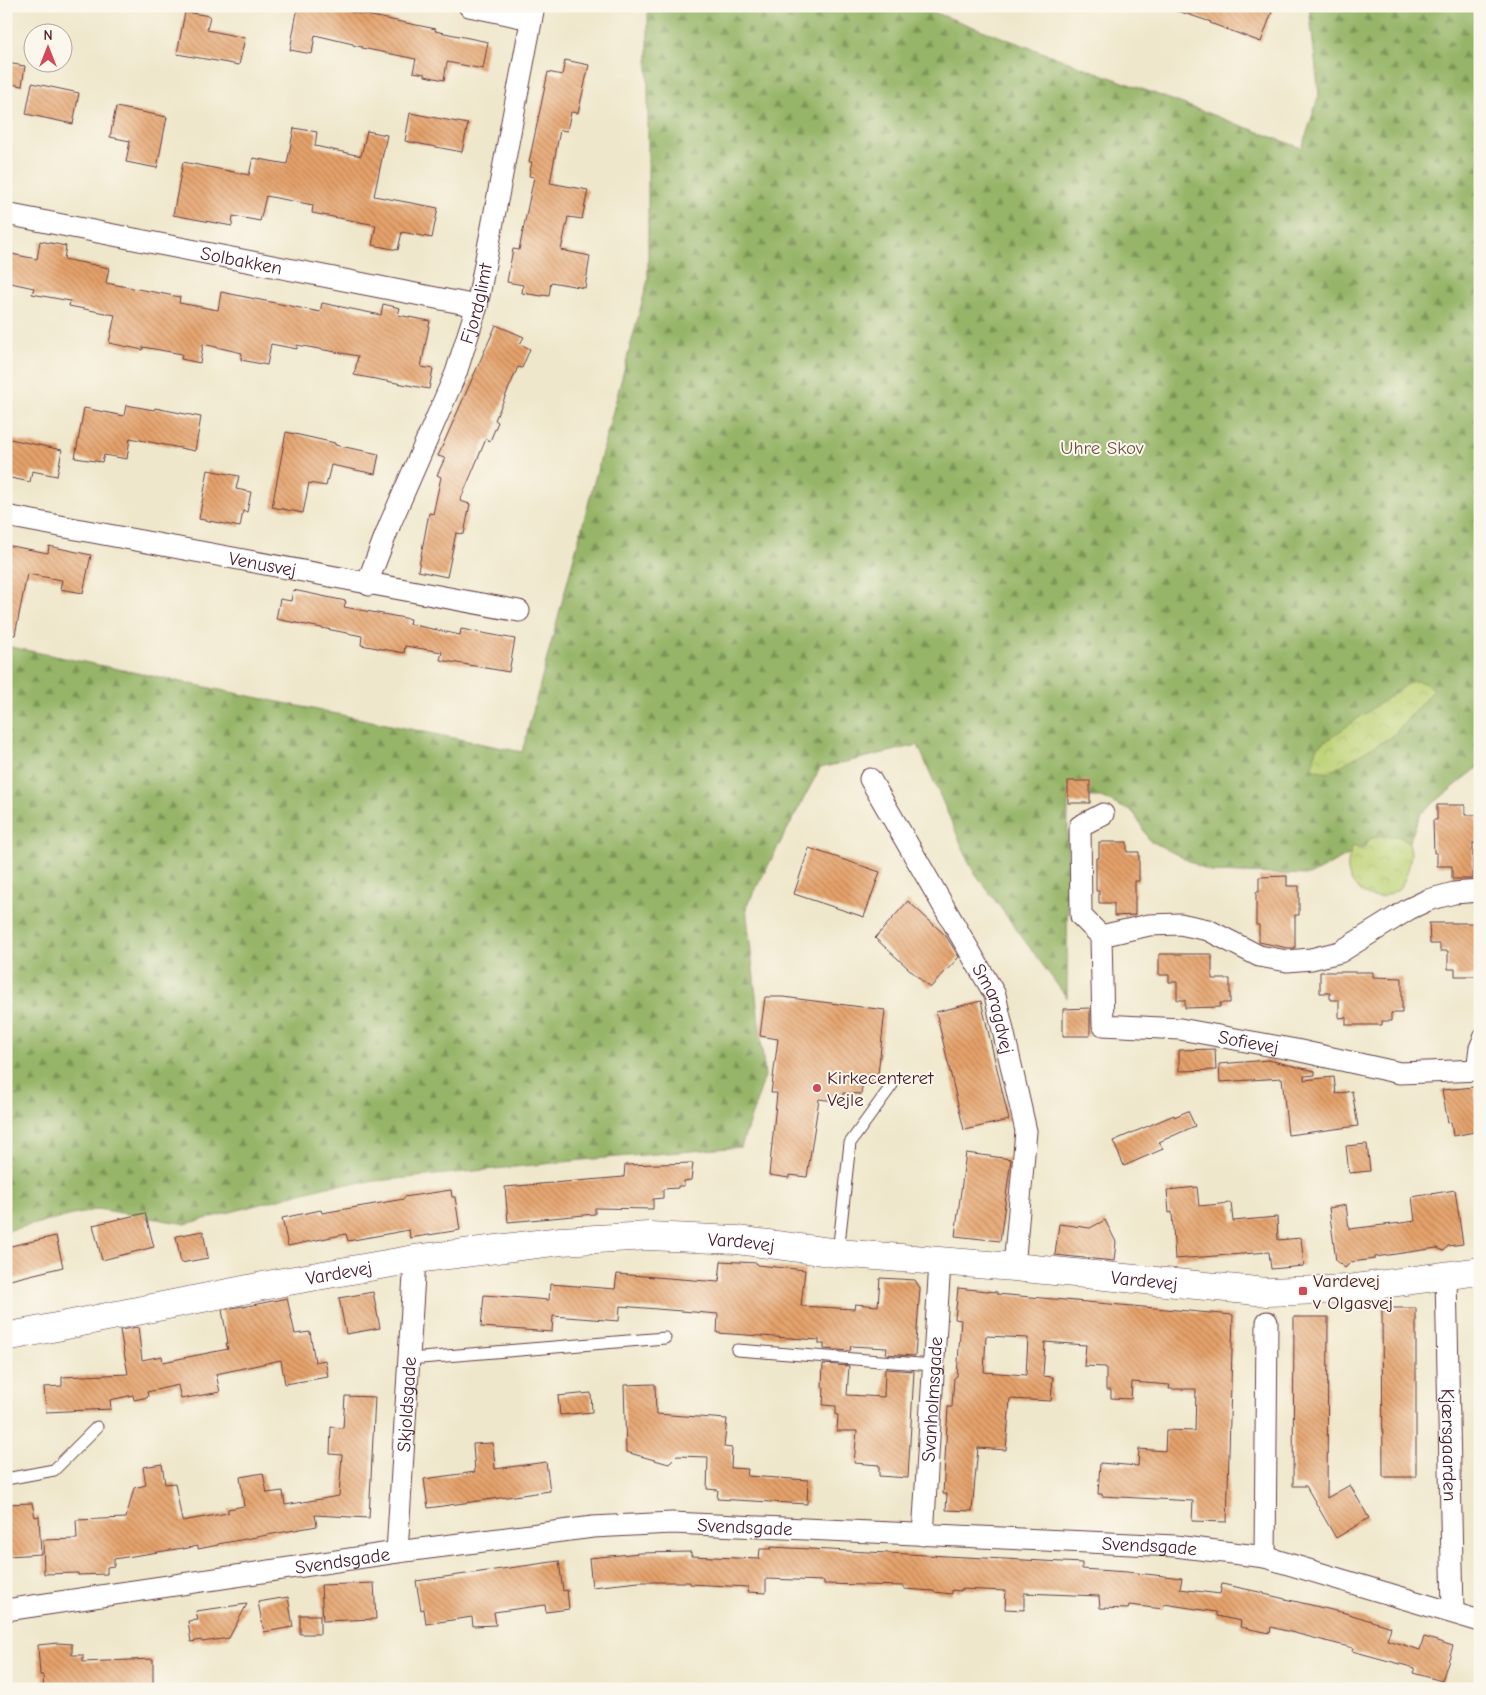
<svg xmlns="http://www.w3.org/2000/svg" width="1486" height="1695" viewBox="0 0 1486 1695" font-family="'Comic Neue',sans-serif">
<defs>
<pattern id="forest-firs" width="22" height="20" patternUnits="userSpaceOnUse" patternTransform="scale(1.25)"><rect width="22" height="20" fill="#96b568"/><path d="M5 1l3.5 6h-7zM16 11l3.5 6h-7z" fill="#7c9356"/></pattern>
<pattern id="park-crowns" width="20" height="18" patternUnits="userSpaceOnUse" patternTransform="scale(1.25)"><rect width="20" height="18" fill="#bdd377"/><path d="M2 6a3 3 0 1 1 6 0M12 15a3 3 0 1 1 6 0" fill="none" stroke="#a4b567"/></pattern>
<pattern id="building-back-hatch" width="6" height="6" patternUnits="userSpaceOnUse" patternTransform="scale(1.25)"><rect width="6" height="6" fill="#e5a26b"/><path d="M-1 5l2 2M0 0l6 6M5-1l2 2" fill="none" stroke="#bc8358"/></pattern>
</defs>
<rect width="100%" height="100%" fill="#fbf7ec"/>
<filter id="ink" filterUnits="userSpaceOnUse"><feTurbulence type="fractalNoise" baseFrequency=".02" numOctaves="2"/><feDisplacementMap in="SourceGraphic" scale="10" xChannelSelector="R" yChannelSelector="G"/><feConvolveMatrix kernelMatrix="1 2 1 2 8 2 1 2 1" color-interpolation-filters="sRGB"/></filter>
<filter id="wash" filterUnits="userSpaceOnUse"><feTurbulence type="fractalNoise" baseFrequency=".0096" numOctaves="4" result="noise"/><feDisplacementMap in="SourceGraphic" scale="20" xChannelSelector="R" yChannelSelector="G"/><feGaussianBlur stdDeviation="1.12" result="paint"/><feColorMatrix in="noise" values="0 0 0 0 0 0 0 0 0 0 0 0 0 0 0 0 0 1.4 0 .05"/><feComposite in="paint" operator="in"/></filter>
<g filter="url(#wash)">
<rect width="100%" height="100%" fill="#efe7cb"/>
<path fill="url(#forest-firs)" stroke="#706a4a" d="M648,6h269l385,142 17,-53 -10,-89h171v760l-59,47 -14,34h-44l-52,28 -101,-3 -61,-32 -15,-27 -33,-16h-33l-1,201 -95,-129 -54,-124 -98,23 -74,139 19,169 -24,71 -148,12 -266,27 -141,38 -88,-15 -92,22v-585l516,106 126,-472z"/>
<g fill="url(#park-crowns)" stroke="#847951">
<path d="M1416,681l10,2 7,7 -43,49h-3l-59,34 -16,-5 4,-20 94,-66z"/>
<path d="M1381,836c9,1 18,-2 26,5 9,7 0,38 -7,46 -2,3 -6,5 -9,6 -13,8 -23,5 -34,-5 -13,-12 -10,-28 -4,-42l9,4 8,-11z"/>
</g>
<g id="blocks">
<g fill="url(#building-back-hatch)" fill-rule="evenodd">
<path d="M298,6h50l-1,5 89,18 -1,2 53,11 -5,27 -36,-7 -3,18 -19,-4v-2l-12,-2 3,-13 -54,-11v-1l-9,-2v-1l-38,-9 -3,19 -22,-4z"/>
<path d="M1175,6h99l-13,36 -51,-19 1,-1 -36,-12z"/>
<path d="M185,12l25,4 -3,14 38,8 -6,27 -62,-11z"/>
<path d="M565,60l24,5 -11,48 -7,-1 -4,19 -7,-1 -10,53 38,7 -6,29 -14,-2 -7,33 29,6 -5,32 -34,-6 -2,14 -6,-1 -1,1 -20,-3 1,-8 -16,-3 6,-33 6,1 15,-73 -5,-1 3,-14h-3l19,-90 14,3z"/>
<path d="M6,63l19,3 -3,20 -16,-3z"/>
<path d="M32,83l47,10 -6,31 -47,-10z"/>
<path d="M116,107l51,10 -10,51 -31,-6 4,-21 -20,-4z"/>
<path d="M410,113l58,11 -6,28 -57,-11z"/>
<path d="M294,128l23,4 -2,14 46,10 6,-25 20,4 -13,61 64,12 -6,30 -30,-6 -4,18 -26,-5 4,-20 -64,-12 1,-8 -47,-9 -6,25 -27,-5 -1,10 -59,-11 10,-53 66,13 4,-17 34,6z"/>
<path d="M40,241l26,5 -2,13 45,9 -3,15 74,14 -1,6 39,7 3,-18 99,20 2,-9 59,12 2,-11 17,4 -2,7 32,6 -9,46 12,2 -4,20 -75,-14 4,-19 -61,-11v4l-26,-5 -4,21 -26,-5 1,-7 -39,-9 -3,19 -19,-4 1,-5 -39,-7v3l-34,-7 6,-28 -46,-9 1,-5 -38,-7 2,-6 -28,-6v-29l31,6z"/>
<path d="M496,325l28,12 -4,7 10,5 -8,19 -4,-1 -23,53 3,2 -8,19 -4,-2 -26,62 10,3 -6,30 -8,-1 -9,44 -29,-6 11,-58 4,1 8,-37 -4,-2 8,-17 -7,-2z"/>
<path d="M126,405l28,5 1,-2 46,9 -6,34 -65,-13 -3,21 -23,-4 -2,7 -27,-4 9,-50 40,8z"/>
<path d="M286,432l49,11v2l44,9 -4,20 -44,-9 -5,21 -17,-3 -6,30 -31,-6z"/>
<path d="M10,439l52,11 -5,26 -25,-5 -2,11 -24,-5v-21z"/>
<path d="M208,470l31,6 -3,13 15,3 -4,20 -4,-1 -3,16 -41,-8z"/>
<path d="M6,545l42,8 1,-7 42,9 -8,38 -23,-4 2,-9 -35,-6 -12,61 -9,-1z"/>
<path d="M293,590l53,11 -2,6 66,12 -1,5 51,11 1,-6 54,10 -6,33 -69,-12 2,-8 -37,-6 -1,7 -43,-8 1,-9 -86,-17 4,-20 11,2z"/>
<rect x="1068" y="781" width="22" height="22"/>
<path d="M1437,805h28v10h12v28h-4v36h-21v-13h-15v-13h-3l-1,-33h4z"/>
<path d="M1099,842h28v10h12v29h-4v34l-21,1v-13h-15v-12h-3v-33h3z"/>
<path d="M809,848l71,24 -16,45 -70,-23z"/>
<path d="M1287,876v10h12v29h-4v33h-7l-29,-6v-17h-3v-33h3v-15z"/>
<path d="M908,901l38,35 13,21 -29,31 -55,-50z"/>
<path d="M1429,923h51v53h-25v-7h-7v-18h-8v-7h-10z"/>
<path d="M1159,954h53v25h18v24h-10v4l-35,1v-8h-8v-18h-8v-7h-10z"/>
<path d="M1320,972h53v5l29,1v35h-11v8h-9v4h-36v-8l-7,1v-18h-9v-7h-10z"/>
<path d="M765,997h18l102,13 -8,73 -14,-1 -2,12 -18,-1v9l-24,-3 -12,78 -18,-2v3l-20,-3 8,-82h-6l7,-54 -18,-3z"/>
<path d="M981,1001l28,119 -45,10 -28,-118z"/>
<path d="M1090,1008v28h-27v-27z"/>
<path d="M1215,1049l1,21 -37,1v-21z"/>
<path d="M1268,1060l47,11v4l-11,1v4l30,-3 2,17 16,-3 6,35 -70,9 -6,-57 -62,4 -1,-18z"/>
<path d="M1474,1087l3,19h3v25l-27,5 -2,-14 -3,1 -6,-33z"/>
<path d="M1188,1111l7,15 -36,16 4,7 -39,17 -11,-25 61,-26v2z"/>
<path d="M1367,1144l3,27 -21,2 -3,-27z"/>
<path d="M966,1153l45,6 -11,82 -45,-5z"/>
<path d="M693,1163l-2,17 -7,1v5h-6v2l-15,1v9l-10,1v10l-58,-1v6l-87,8 -3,-35 119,-10 1,-12z"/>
<path d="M1197,1187l2,19 32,-3 2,18 44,-4 1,23 23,-2 3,28 -33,3 -2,-17 -94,7 -3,-47 -3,1 -2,-23z"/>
<path d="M451,1190l1,7h3l5,33 -50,8 -1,-8 -61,11 -2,-7 -58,12 -6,-28 39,-8 1,3 82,-14v-2z"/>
<path d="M1455,1190l8,54 -15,2 -4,5 -7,-3 -62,9v2l-24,3 -6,6 -9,-7 -7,-53 17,-3 3,24 52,-6 14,-2 -3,-24z"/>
<path d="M145,1213l9,34 -52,13 -9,-35z"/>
<path d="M1105,1220l11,22 -2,19 -59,-6 4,-31 31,4z"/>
<path d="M203,1231l5,27 -27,5 -5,-27z"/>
<path d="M56,1236l7,31 -57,14v-34z"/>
<path d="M721,1261l36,2v2l48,5 -4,36 53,3 1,-5 23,2 2,-28 35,2 5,8 -5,68 -29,-2 1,-6 -36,-2 -1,5 -26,-2v-5h-5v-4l-102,-7 1,-19 -98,-8 -1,15 -66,-5 -1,16 -71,-5 3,-32 65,5 1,-16 65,5 2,-15 102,8z"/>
<path d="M958,1288l39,4v2l236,21 -6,207 -35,-1 1,-20 -91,-5v-2h-4l2,-31 38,3 1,-17 26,2 1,-21 29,1 1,-42h-27l1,-4 -38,-3 -1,17 -20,-1v-8h-5v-23l-22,-1 2,-21 -41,-3 -2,34 10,1 -2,24 -41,-2 -4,51 -28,-2 -6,63 -26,-1 1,-16h-4l5,-87h4l2,-29 3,-2 4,-56 -6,-1zM986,1336l42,2 -2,37 -42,-3z"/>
<path d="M373,1292l7,36 -34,6 -7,-36z"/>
<path d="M287,1298l8,36 15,-2 5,30 10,-2 3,17 -43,7 -4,-24 -65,14 4,18 -39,7 -3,-14 -31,7 1,5 -14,3 -1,-5 -23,5 1,9 -65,3 -2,-25 18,-1v-9l66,-3 -8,-44 18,-3 4,33 20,-4 1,6 65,-13 -2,-6h2l-6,-33 21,-4v1z"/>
<path d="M1382,1308h34v169h-33z"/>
<path d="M1294,1317h34l-1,181 23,-13 19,33 -33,20 -30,-52h-13z"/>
<path d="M823,1364l26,2 -2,29 37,2 1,-28 29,2 -6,107 -29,-2v-11l-25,-2 3,-32h-20l1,-16h-2v-9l-13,-1 1,-18h-2z"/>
<path d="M655,1384l1,30 71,5 -3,28 8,1 -1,20 17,1 -1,7 61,4 -1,24 -90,-5 1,-9 -11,-1 1,-32 -31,-1 -8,8 -43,-12 -2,-67z"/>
<path d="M591,1393l1,19 -32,3 -2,-19z"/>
<path d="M345,1396l30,1 -6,121 -54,-3 2,11 -99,18v1l-20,4v-3l-15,3v-1l-69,11v7l-7,1v7l-29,1v-2l-34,1 -1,-34 34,-1 -1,-19 50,-2 8,-30 12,-3 -3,-18 19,-3 3,20 10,-1 7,38 46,-8v-4l16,-3 -4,-29 23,-4 4,20 16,-2 2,14 54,-9 3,-41 -12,-1 1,-27 12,1z"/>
<path d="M493,1443l2,26 51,-7 4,29 -122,17 -4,-29 51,-7 -2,-28z"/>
<path d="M32,1503l3,14 4,-1 2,38 -33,2 -2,-52z"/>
<path d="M771,1547l311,16v6l45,3 55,6 -2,11 40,5 2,-10 42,9v1l85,20 42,13 -4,13 33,10 4,-13 29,9 -11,35 -29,-8 2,-5 -63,-17 1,-3 -82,-21 -1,6 -30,-6 1,-6 -25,-5v-4l-52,-8 -1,5 -34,-4 -1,4 -28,-1 -1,-12 -75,-3v17l-19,-1 1,-18 -45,-2v2l-9,-1v4l-18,-2v-1l-30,-2v-3l-80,-2v-3l-58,-2v14l-18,-1v-5l-58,-3v-2h-51l-47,5 -3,-29 51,-5 51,-1v4l68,3 1,-10h11z"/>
<path d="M559,1561l4,30 4,-1 2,19 -23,3 -1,-7 -51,7 2,13 -23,1 -1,-9 -46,7 -2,-15 -3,1 -5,-29z"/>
<path d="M374,1583l2,36 -53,2 -2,-36z"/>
<path d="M288,1597l5,30 -29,5 -6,-30z"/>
<path d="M247,1604l-18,34 -27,4 -1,-2 -10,2 -3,-21 10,-1 -2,-9z"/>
<rect x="300" y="1615" width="20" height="19"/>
<path d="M58,1643l14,1v11h11v7l70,-3v30h-109l-1,-14h-3l-2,-30z"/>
</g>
</g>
</g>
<g filter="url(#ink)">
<use href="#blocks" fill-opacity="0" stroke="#633d43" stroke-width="1"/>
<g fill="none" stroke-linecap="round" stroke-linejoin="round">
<g stroke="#633d43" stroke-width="13">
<g id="service">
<path d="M1472,1071l3,-24 5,-12"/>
<path d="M838,1253l12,-110 42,-58"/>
<path d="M737,1350l196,15"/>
<path d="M409,1359l256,-21"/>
<path d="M6,1479l48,-9 43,-43"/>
</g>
</g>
<g stroke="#633d43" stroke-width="23">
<g id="minor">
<path d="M469,6l62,13"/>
<path id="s1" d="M6,214l471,92"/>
<path id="s2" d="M6,516l513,95"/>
<path id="s3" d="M369,585l2,-12 19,-49 66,-151 21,-67 57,-300"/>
<path id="s4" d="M870,779l125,216 31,136 -12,136"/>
<path id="s5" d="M1103,814l-23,12 1,90 20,20 2,89 77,4 116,21 104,23 80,-3"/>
<path d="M1101,936l48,-11 31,-1 28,6 51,26 28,5 24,-2 29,-7 69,-43 19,-9 26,-7 26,-2"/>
<path id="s6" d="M1446,1277l7,335"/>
<path id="s7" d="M923,1535l17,-273"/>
<path id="s8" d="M397,1552l18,-293"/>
<path d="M1265,1557l2,-235"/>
<path id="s9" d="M6,1610l391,-58 196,-25 79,-4 503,23 90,11 215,64"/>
</g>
</g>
<g stroke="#633d43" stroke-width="29">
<g id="tertiary">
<path id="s10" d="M6,1337l277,-55 132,-23 146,-18 88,-5 88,4 101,13 176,14 253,25 80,-3 133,-18"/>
</g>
</g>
<use href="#service" stroke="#fff" stroke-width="11"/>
<use href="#minor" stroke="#fff" stroke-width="21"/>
<use href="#tertiary" stroke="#fff" stroke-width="28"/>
</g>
</g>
<g fill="#d1495b" stroke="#fbf7ec" stroke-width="2">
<circle cx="817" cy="1088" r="5"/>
<rect x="1298" y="1286" width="10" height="10" rx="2.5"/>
</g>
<g text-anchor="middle" stroke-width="4" stroke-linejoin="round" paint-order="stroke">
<g font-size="19" fill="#4a1f2b" stroke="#fbf7ec">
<text dy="7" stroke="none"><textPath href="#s1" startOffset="240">Solbakken</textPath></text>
<text dy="7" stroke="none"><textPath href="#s3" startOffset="302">Fjordglimt</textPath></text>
<text dy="7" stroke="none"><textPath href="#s2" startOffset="261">Venusvej</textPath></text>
<text dy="7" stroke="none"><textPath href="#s4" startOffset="262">Smaragdvej</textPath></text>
<text dy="7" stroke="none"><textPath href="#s5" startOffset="380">Sofievej</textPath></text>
<text dy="7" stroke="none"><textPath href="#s10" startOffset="744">Vardevej</textPath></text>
<text dy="7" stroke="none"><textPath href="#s10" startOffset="339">Vardevej</textPath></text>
<text dy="7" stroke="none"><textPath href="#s10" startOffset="1149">Vardevej</textPath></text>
<text dy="7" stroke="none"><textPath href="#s7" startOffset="136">Svanholmsgade</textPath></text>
<text dy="7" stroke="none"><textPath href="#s8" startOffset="148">Skjoldsgade</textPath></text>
<text dy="7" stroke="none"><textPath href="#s6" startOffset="168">Kjærsgaarden</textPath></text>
<text dy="7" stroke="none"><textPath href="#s9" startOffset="745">Svendsgade</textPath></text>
<text dy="7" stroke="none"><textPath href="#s9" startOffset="1150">Svendsgade</textPath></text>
<text dy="7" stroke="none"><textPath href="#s9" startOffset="340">Svendsgade</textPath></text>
</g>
<g font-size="19" fill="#6c5542" stroke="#fbf7ec">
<text x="1102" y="454">Uhre Skov</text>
</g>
<g font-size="19" fill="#4a1f2b" stroke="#fbf7ec" text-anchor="start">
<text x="827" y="1084">Kirkecenteret<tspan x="827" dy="22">Vejle</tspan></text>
<text x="1313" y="1287">Vardevej<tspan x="1313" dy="22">v Olgasvej</tspan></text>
</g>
</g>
<rect width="1486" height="1695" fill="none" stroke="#fbf7ec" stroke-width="25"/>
<g transform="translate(48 48)"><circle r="24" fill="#fbf7ec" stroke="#b4a19f"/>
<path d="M0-4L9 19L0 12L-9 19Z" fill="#d1495b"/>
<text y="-8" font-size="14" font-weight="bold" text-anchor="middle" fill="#4a1f2b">N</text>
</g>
</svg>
